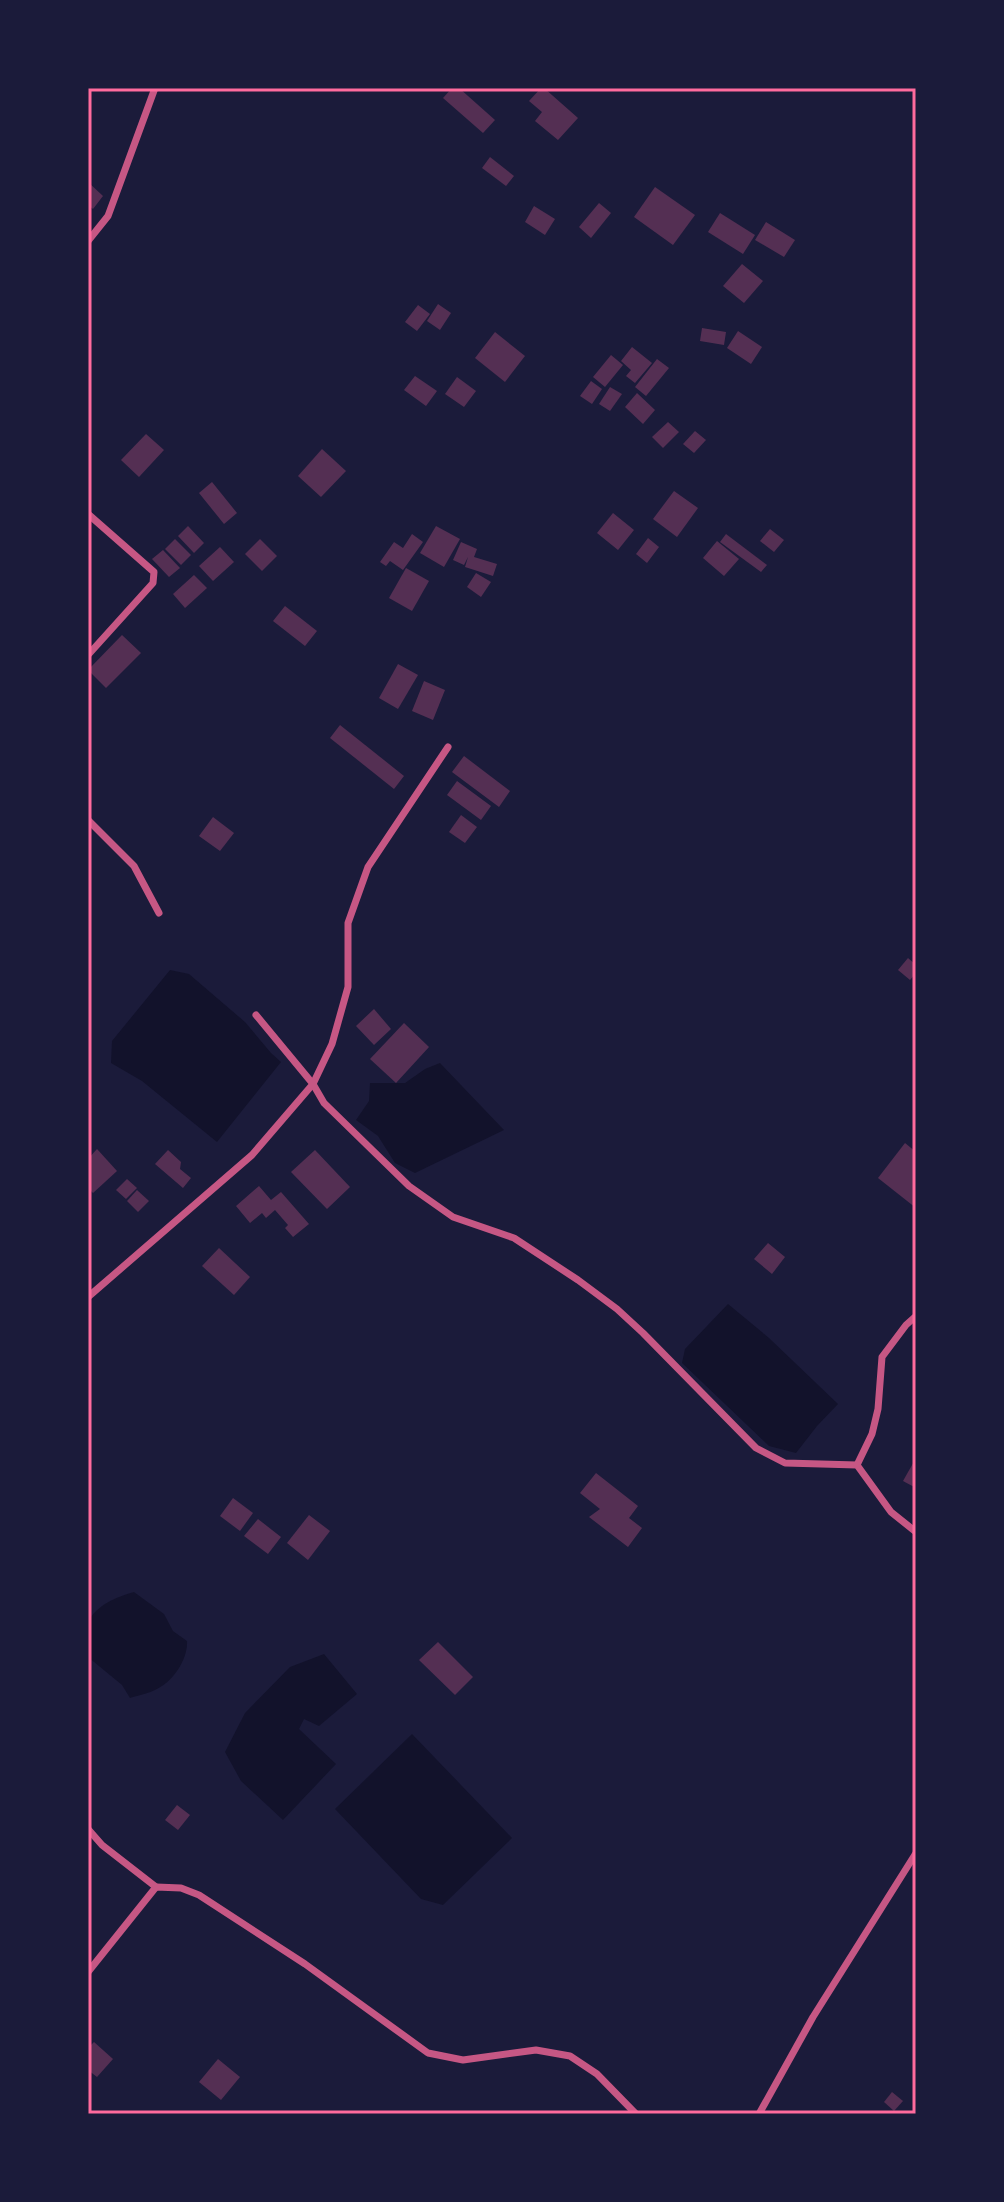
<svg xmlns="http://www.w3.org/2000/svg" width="1004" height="2202" viewBox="0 0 1004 2202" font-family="Mulish,sans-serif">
<rect width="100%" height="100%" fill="#1b1b3a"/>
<g fill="#12122b">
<path d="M170,970l19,4 56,48 26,31 10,9 -64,80 -75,-61 -31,-18 1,-22z"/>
<path d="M440,1063l64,67 -89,43 -20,-10 -17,-27 -22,-16 13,-19 1,-18h35l20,-14z"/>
<path d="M728,1304l41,34 69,66 -21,22 -21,27 -27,-7 -87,-83 3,-14z"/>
<path d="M134,1592l30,22 9,17 14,10c1,16 -11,36 -25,45 -8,6 -22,9 -32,12l-8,-13 -34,-28v-35c9,-17 28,-25 46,-30z"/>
<path d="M324,1654l33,40 -38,32 -15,-7 -5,10 37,35 -53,56 -42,-39 -16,-29 20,-39 45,-46z"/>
<path d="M412,1734l100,104 -69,67 -22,-6 -86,-90z"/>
</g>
<g fill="#542f53">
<path d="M452,88h7l36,32 -12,13 -40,-35z"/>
<path d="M541,88h3l34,30 -20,22 -23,-19 7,-9 -13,-11z"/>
<path d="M490,157l24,19 -8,10 -24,-18z"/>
<path d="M88,182l15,14 -10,13 -5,-4z"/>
<path d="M655,187l40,28 -22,30 -39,-28z"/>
<path d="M599,203l12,10 -20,25 -12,-11z"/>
<path d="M534,206l21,13 -10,16 -20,-13z"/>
<path d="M720,213l35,22 -12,19 -35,-22z"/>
<path d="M766,222l29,18 -11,17 -29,-17z"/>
<path d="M742,264l21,17 -19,22 -21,-17z"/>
<path d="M438,304l13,9 -11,17 -13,-9z"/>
<path d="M418,305l12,9 -13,17 -12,-9z"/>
<path d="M702,328l24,4 -2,13 -24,-4z"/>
<path d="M738,331l24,16 -11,17 -24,-16z"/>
<path d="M495,332l30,24 -20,26 -30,-24z"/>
<path d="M632,347l20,16 -17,20 -9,-7 5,-6 -10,-9z"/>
<path d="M611,355l12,10 -18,22 -12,-10z"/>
<path d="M657,359l12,9 -23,28 -11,-9z"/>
<path d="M415,376l22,15 -11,15 -22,-16z"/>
<path d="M457,377l19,14 -12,16 -19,-13z"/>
<path d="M591,381l11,8 -10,15 -12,-8z"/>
<path d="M610,387l12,7 -12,17 -11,-7z"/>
<path d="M637,393l18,17 -12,14 -18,-17z"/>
<path d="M668,422l11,10 -16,16 -11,-11z"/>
<path d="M695,431l11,9 -12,13 -11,-9z"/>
<path d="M146,434l18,16 -25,27 -18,-17z"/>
<path d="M322,449l24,22 -25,26 -23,-21z"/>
<path d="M212,482l25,31 -13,11 -25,-31z"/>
<path d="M674,491l24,17 -21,29 -24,-18z"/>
<path d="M613,513l21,17 -16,20 -21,-17z"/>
<path d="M188,526l16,17 -10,10 -16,-17z"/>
<path d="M436,526l24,13 -16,28 -24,-14z"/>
<path d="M770,529l14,11 -10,12 -14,-11z"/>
<path d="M412,534l11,8 -20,28 -13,-9 -4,5 -6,-4 14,-20 9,6z"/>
<path d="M726,534l41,31 -6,7 -41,-30z"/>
<path d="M648,538l11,9 -12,16 -11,-9z"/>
<path d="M175,539l16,16 -10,10 -16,-16z"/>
<path d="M260,539l17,17 -15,15 -17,-17z"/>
<path d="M717,541l22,18 -15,17 -21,-18z"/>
<path d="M461,542l16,7 -3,8 23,7 -4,12 -28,-9 3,-10 -4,8 -11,-5z"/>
<path d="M220,547l14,15 -21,19 -14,-15z"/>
<path d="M163,550l17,18 -11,9 -17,-18z"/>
<path d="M406,568l23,13 -17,30 -23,-13z"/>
<path d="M476,573l15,9 -10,15 -14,-10z"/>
<path d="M194,575l13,13 -22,20 -12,-14z"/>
<path d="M285,606l32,25 -12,15 -32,-25z"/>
<path d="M122,635l19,18 -35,35 -18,-18z"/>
<path d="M398,664l20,11 -20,34 -19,-11z"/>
<path d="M424,681l21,9 -12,30 -21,-9z"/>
<path d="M340,725l64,51 -10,13 -64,-51z"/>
<path d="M464,756l46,35 -11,16 -47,-35z"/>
<path d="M457,781l34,25 -10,14 -34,-25z"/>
<path d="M461,815l16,12 -12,16 -16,-11z"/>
<path d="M213,817l21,16 -14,18 -21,-15z"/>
<path d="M908,958l8,7v8l-6,7 -12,-10z"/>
<path d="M374,1009l17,20 -17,16 -18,-19z"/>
<path d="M404,1023l25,24 -33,36 -26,-24z"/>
<path d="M905,1143l11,9v56l-38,-30z"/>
<path d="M97,1149l20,22 -24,22 -5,-5v-29z"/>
<path d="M168,1150l13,12 -1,7 11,9 -8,10 -28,-24z"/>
<path d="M315,1150l35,37 -23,22 -36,-37z"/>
<path d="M127,1179l10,9 -11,11 -10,-9z"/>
<path d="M259,1186l12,14 10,-8 28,32 -16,13 -8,-9 3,-3 -13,-15 -9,8 -4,-5 -12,10 -14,-17z"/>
<path d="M137,1190l12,11 -11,11 -11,-11z"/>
<path d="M768,1243l17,14 -13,17 -18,-15z"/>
<path d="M219,1248l31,29 -16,18 -32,-29z"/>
<path d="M916,1458v30l-13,-7z"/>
<path d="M596,1473l42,33 -9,12 13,10 -14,19 -39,-30 11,-8 -20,-16z"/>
<path d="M233,1498l20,15 -13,18 -20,-15z"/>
<path d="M309,1515l21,16 -22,29 -21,-17z"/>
<path d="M258,1519l23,18 -13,17 -24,-18z"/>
<path d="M438,1642l35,35 -18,18 -36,-35z"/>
<path d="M177,1805l13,10 -12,15 -13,-10z"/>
<path d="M94,2042l19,17 -16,18 -9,-7v-22z"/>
<path d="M218,2059l22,18 -19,23 -22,-18z"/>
<path d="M892,2092l11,9 -9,10 -10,-9z"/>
</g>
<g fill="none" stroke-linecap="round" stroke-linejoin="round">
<g stroke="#c65784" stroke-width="7">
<path d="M88,241l20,-25 47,-128"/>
<path d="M88,514l66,58 -1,11 -65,72"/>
<path d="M448,747l-80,120 -20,56v64l-16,57 -19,40 11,19 85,83 44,31 61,21 64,42 39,29 26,24 113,115 29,15 72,2 34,47 25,20"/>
<path d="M88,820l46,46 25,47"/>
<path d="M88,1297l164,-142 61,-71 -57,-69"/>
<path d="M857,1465l15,-31 6,-25 4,-52 24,-32 10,-9"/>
<path d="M88,1829l14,16 54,42"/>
<path d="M88,1972l68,-85 25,1 18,7 106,69 123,89 35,7 73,-10 34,6 27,18 39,40"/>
<path d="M759,2114l54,-97 103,-164"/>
</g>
</g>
<rect width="1004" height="2202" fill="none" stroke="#1b1b3a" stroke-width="180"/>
<rect x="90" y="90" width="824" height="2022" fill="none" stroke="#ff6b9d" stroke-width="3"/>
</svg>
